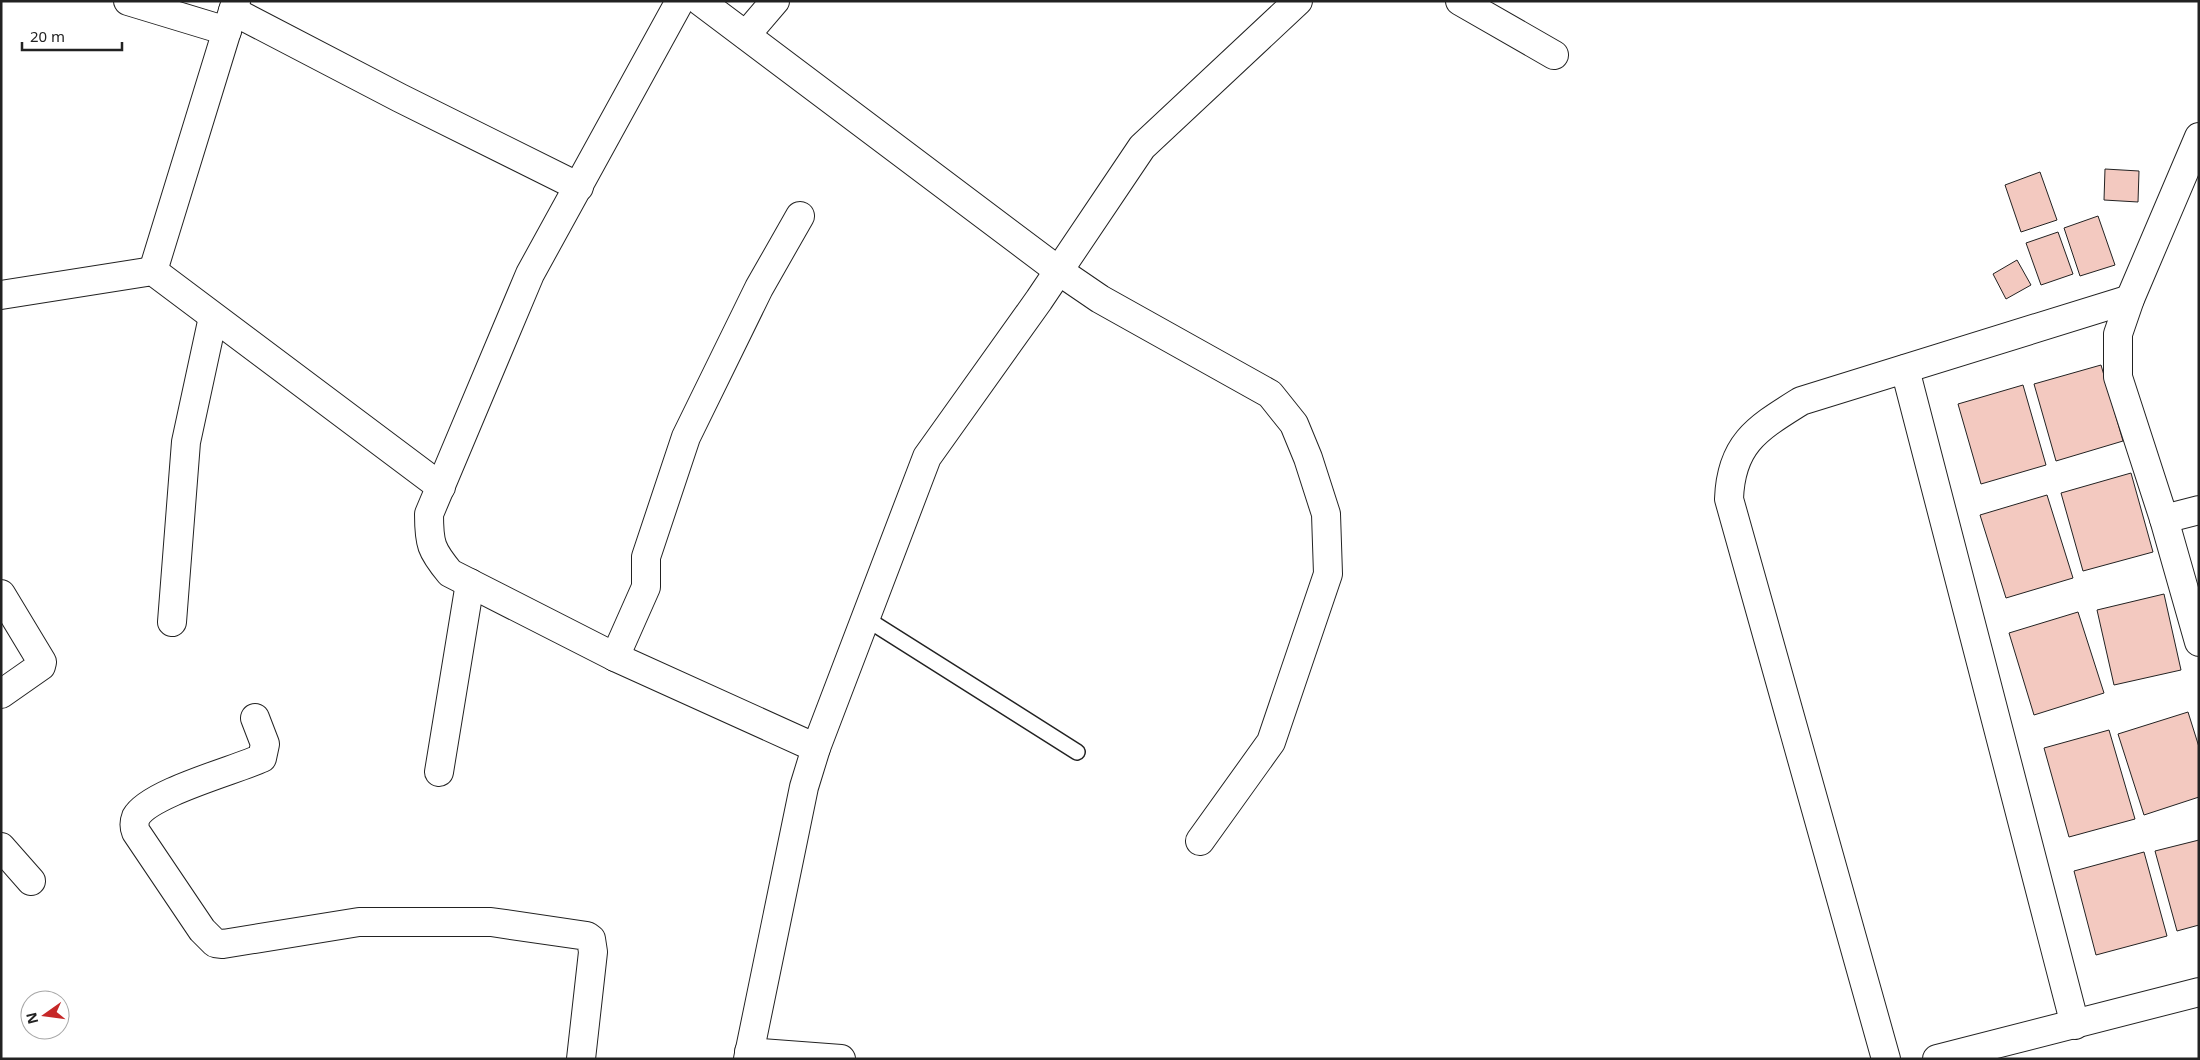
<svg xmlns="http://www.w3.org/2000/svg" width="2200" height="1060" viewBox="0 0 2200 1060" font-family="'Noto Sans',sans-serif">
<rect width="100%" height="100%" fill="#fff"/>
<g fill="#f3c9c0" stroke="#222">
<path d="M2105,169l34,2 -1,31 -34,-2z"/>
<path d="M2040,172l17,48 -36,12 -16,-47z"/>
<path d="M2098,216l17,49 -35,11 -16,-48z"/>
<path d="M2058,232l15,42 -32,11 -15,-42z"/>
<path d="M2017,260l14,25 -25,14 -13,-25z"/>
<path d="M2101,365l22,76 -67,20 -22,-77z"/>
<path d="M2023,385l23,80 -65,19 -23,-80z"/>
<path d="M2131,473l22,79 -70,19 -22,-78z"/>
<path d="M2047,495l26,83 -67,20 -26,-83z"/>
<path d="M2164,594l17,76 -67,15 -17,-75z"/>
<path d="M2078,612l26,81 -70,22 -25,-82z"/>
<path d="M2188,712l11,35v50l-55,18 -26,-81z"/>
<path d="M2109,730l26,89 -66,18 -25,-89z"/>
<path d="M2199,840v85l-22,6 -22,-80z"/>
<path d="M2144,852l23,84 -71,19 -22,-84z"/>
</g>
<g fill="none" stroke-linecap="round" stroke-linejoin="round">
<g stroke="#222" stroke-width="18">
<path id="lane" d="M865,618l212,134"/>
</g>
<g stroke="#222" stroke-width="30">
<g id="street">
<path d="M128,1l99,30"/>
<path d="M680,1l-150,273 -101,240c0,30 2,36 21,59l165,84 201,91"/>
<path d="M700,1l359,270 41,28 170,95 24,30 14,34 18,56 2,60 -57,168 -71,99"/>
<path d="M1460,1l94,54"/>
<path d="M233,11l167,87 179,89"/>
<path d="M746,35l29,-34"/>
<path d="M2199,137l-69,162 -12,35v43l46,142 35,123"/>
<path d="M153,271l83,-270"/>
<path d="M1,295l152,-24 288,216"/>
<path d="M1905,369l170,656"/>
<path d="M2164,519l35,-9"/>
<path d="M1,594l41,68 -1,4 -40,28"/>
<path d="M172,622l14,-180 27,-125"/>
<path d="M615,657l31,-70v-30l40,-120 73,-149 41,-72"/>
<path d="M255,718l10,26 -3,14c-26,12 -113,35 -126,59 -2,5 -2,10 0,15l66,98 13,13 8,1 136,-22h132l96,14 4,3 2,13 -12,107"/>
<path d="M439,772l31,-189"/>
<path d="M1,847l30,34"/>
<path d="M749,1052l92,7"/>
<path d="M1886,1059l-157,-560c2,-56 29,-71 72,-98l329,-102"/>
<path d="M1937,1059l262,-67"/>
</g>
</g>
<g stroke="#222" stroke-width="30">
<path id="secondary" d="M748,1059l56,-272 12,-39 111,-291 112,-157 103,-153 156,-146"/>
</g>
<use href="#lane" stroke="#fff" stroke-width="15"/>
<use href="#street" stroke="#fff" stroke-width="28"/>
<use href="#secondary" stroke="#fff" stroke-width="28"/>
</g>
<rect width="2200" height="1060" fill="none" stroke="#222222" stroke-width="5"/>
<g transform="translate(45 1015) rotate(256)"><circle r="24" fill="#ffffff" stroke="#a7a7a7"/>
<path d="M0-4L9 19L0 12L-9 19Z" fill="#c62828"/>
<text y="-8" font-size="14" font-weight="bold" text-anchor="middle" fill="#222222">N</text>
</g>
<path d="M22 42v8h100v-8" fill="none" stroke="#222222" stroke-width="2.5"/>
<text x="30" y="42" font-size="15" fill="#222222" stroke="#ffffff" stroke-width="4" paint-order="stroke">20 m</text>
</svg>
